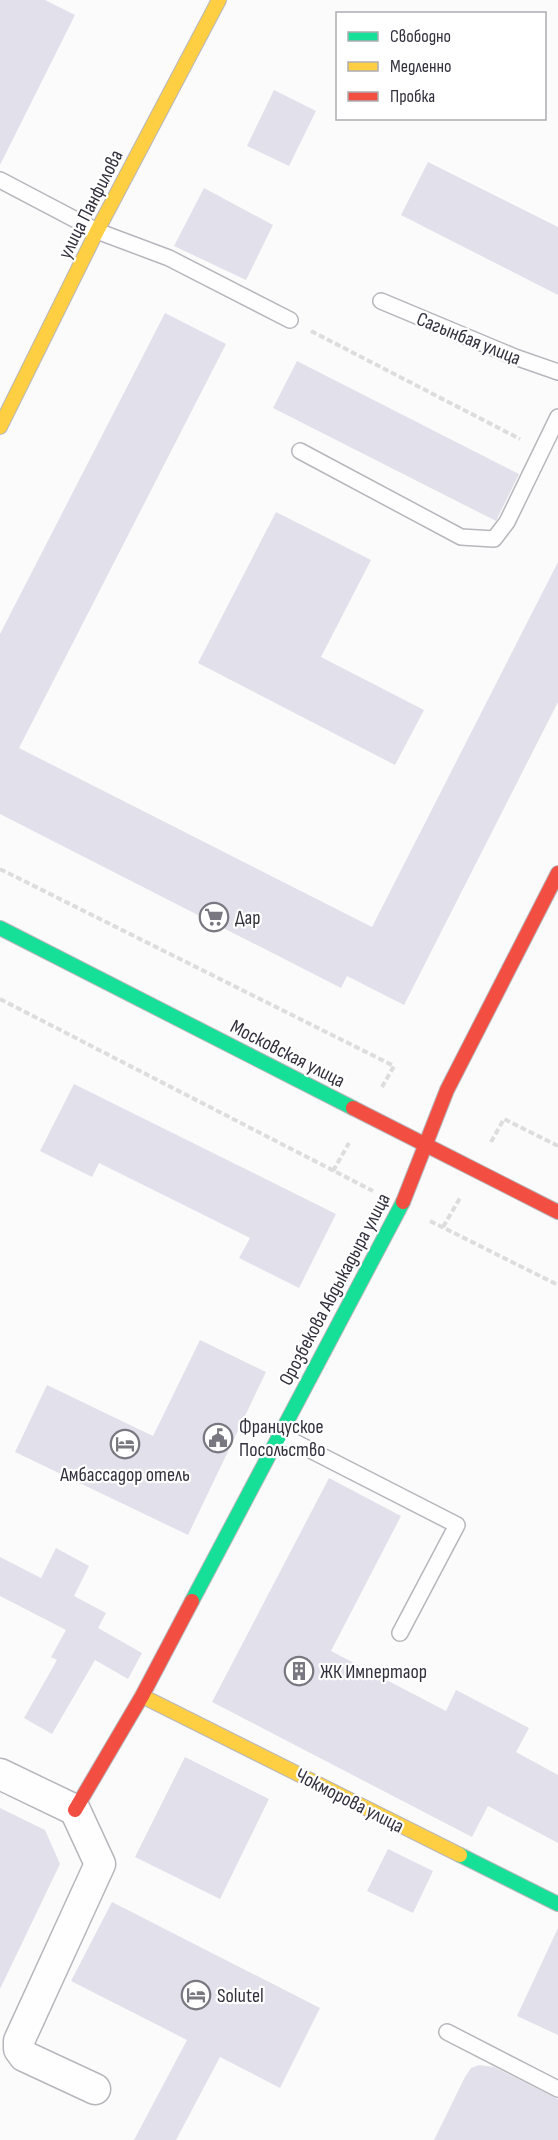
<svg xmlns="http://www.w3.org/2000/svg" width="558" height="2140" viewBox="0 0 558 2140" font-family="'Sofia Sans Condensed',sans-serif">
<rect width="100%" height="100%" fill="#fbfbfb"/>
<g fill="#e2e1eb">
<path d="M0,0h45l30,15 -75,150z"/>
<path d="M274,90l42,21 -27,55 -42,-20z"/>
<path d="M428,162l130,65v68l-157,-80z"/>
<path d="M204,188l69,37 -27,55 -72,-34z"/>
<path d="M165,313l61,31 -207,404 353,179 186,-365v140l-154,303 -57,-29 -6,12 -341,-174v-180z"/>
<path d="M297,361l222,113 -23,47 -223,-113z"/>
<path d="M276,512l95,48 -50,97 103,53 -29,55 -197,-102z"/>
<path d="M74,1084l262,130 -37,74 -60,-30 11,-20 -151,-75 -7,14 -52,-26z"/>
<path d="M200,1340l66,32 -78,163 -173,-83 32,-67 106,51z"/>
<path d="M329,1478l72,38 -70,135 115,60 10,-21 73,38 -13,24 42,23v68l-70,-37 -16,31 -260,-135z"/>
<path d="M56,1548l33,18 -15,30 32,17 -8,15 44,25 -14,26 -33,-19 -43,74 -28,-16 33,-58 -6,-3 15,-27 -66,-34v-39l41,21z"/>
<path d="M185,1757l84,42 -49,100 -85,-42z"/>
<path d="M0,1808l45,22 15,34 -60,125z"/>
<path d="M388,1849l45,22 -20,42 -46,-22z"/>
<path d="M112,1902l208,106 -40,80 -60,-31 -44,83h-42l53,-100 -116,-59z"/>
<path d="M558,1928v107l-41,-19z"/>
<path d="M479,2065l15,2 64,32v41h-124l31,-63 6,-9z"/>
</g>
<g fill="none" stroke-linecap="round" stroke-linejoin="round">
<g stroke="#b7b6bc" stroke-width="18">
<g id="lane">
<path d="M0,180l97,51 72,27 121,62"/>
<path d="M381,301l134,56 43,15"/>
<path d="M300,451l161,86 33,2 13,-17 51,-105"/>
<path d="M279,1434l178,91 -57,108"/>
<path d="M447,2032l111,57"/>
</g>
</g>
<g stroke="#b7b6bc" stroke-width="33">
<path id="street" d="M0,1774l75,36 25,54 -81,177v8l5,7 71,33"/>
</g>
<g stroke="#b7b6bc" stroke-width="16">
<g id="fast">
<path d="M0,928l353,180"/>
<path d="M192,1601l211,-399"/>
<path d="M460,1855l98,49"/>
</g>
</g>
<g stroke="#b7b6bc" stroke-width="16">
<g id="slow">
<path d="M0,427l97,-196 122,-231"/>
<path d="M142,1696l318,159"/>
</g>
</g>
<g stroke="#b7b6bc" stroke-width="16">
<g id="jam">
<path d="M353,1108l205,104"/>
<path d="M403,1202l44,-112 111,-217"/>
<path d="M75,1810l67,-114 50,-95"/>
</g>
</g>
<g stroke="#ddd" stroke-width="4" stroke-dasharray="6 3" stroke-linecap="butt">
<path d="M311,331l209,108"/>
<path d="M0,869l394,197 -12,21"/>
<path d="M0,999l373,192"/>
<path d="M491,1142l13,-23 54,27"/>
<path d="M333,1171l16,-28"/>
<path d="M430,1221l128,64"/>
<path d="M443,1227l17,-29"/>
</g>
<use href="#lane" stroke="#fefefe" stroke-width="15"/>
<use href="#street" stroke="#fefefe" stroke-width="30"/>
<use href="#fast" stroke="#16e098" stroke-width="14"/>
<use href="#slow" stroke="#ffcf43" stroke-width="14"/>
<use href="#jam" stroke="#f24e42" stroke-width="14"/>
</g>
<defs>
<g id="supermarket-ring" transform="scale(1.5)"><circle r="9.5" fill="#fff" stroke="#797880" stroke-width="1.5"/><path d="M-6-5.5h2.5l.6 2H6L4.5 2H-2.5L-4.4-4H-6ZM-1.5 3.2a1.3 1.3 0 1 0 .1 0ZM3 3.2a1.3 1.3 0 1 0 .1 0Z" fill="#797880"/></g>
<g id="civic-ring" transform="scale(1.5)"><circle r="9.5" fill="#fff" stroke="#797880" stroke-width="1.5"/><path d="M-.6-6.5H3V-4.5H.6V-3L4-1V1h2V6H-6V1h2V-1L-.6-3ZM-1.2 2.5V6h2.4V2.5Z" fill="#797880"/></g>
<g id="hotel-ring" transform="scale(1.5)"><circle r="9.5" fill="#fff" stroke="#797880" stroke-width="1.5"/><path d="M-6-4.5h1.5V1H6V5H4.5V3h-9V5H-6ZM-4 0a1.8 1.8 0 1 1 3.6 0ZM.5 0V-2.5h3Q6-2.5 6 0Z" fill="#797880"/></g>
<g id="building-ring" transform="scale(1.5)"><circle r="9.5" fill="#fff" stroke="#797880" stroke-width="1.5"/><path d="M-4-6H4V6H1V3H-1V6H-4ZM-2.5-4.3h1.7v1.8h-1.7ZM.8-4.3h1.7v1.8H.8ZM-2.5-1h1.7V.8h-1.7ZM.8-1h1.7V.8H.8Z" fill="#797880"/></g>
</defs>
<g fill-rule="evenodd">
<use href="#supermarket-ring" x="214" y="917"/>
<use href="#civic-ring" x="218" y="1438"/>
<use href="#hotel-ring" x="125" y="1444"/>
<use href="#building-ring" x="299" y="1671"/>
<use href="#hotel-ring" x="196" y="1995"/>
</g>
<g text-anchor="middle" stroke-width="4.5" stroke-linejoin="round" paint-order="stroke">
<g font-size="20" fill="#33313e" stroke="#fff">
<text transform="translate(90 204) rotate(-63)" y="7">улица Панфилова</text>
<text transform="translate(469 338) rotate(22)" y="7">Сагынбая улица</text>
<text transform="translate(288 1053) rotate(27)" y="7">Московская улица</text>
<text transform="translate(334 1289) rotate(-62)" y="7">Орозбекова Абдыкадыра улица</text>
<text transform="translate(350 1800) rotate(27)" y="7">Чокморова улица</text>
</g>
<g font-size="20" fill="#33313e" stroke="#fff" text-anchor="start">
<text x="235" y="924">Дар</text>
<text x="239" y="1433">Француское<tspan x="239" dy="23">Посольство</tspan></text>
<text x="125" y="1481" text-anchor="middle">Амбассадор отель</text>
<text x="320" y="1678">ЖК Импертаор</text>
<text x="217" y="2002">Solutel</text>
</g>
</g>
<rect x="336" y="12" width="210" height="108" fill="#ffffff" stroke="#adadb2" stroke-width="1.5"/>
<rect x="348" y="32" width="30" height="9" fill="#16e098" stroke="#adadb2" stroke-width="1.5"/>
<text x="390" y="42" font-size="18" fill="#33313e">Свободно</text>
<rect x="348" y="62" width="30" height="9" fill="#ffcf43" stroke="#adadb2" stroke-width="1.5"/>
<text x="390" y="72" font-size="18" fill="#33313e">Медленно</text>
<rect x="348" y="92" width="30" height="9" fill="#f24e42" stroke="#adadb2" stroke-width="1.5"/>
<text x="390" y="102" font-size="18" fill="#33313e">Пробка</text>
</svg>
